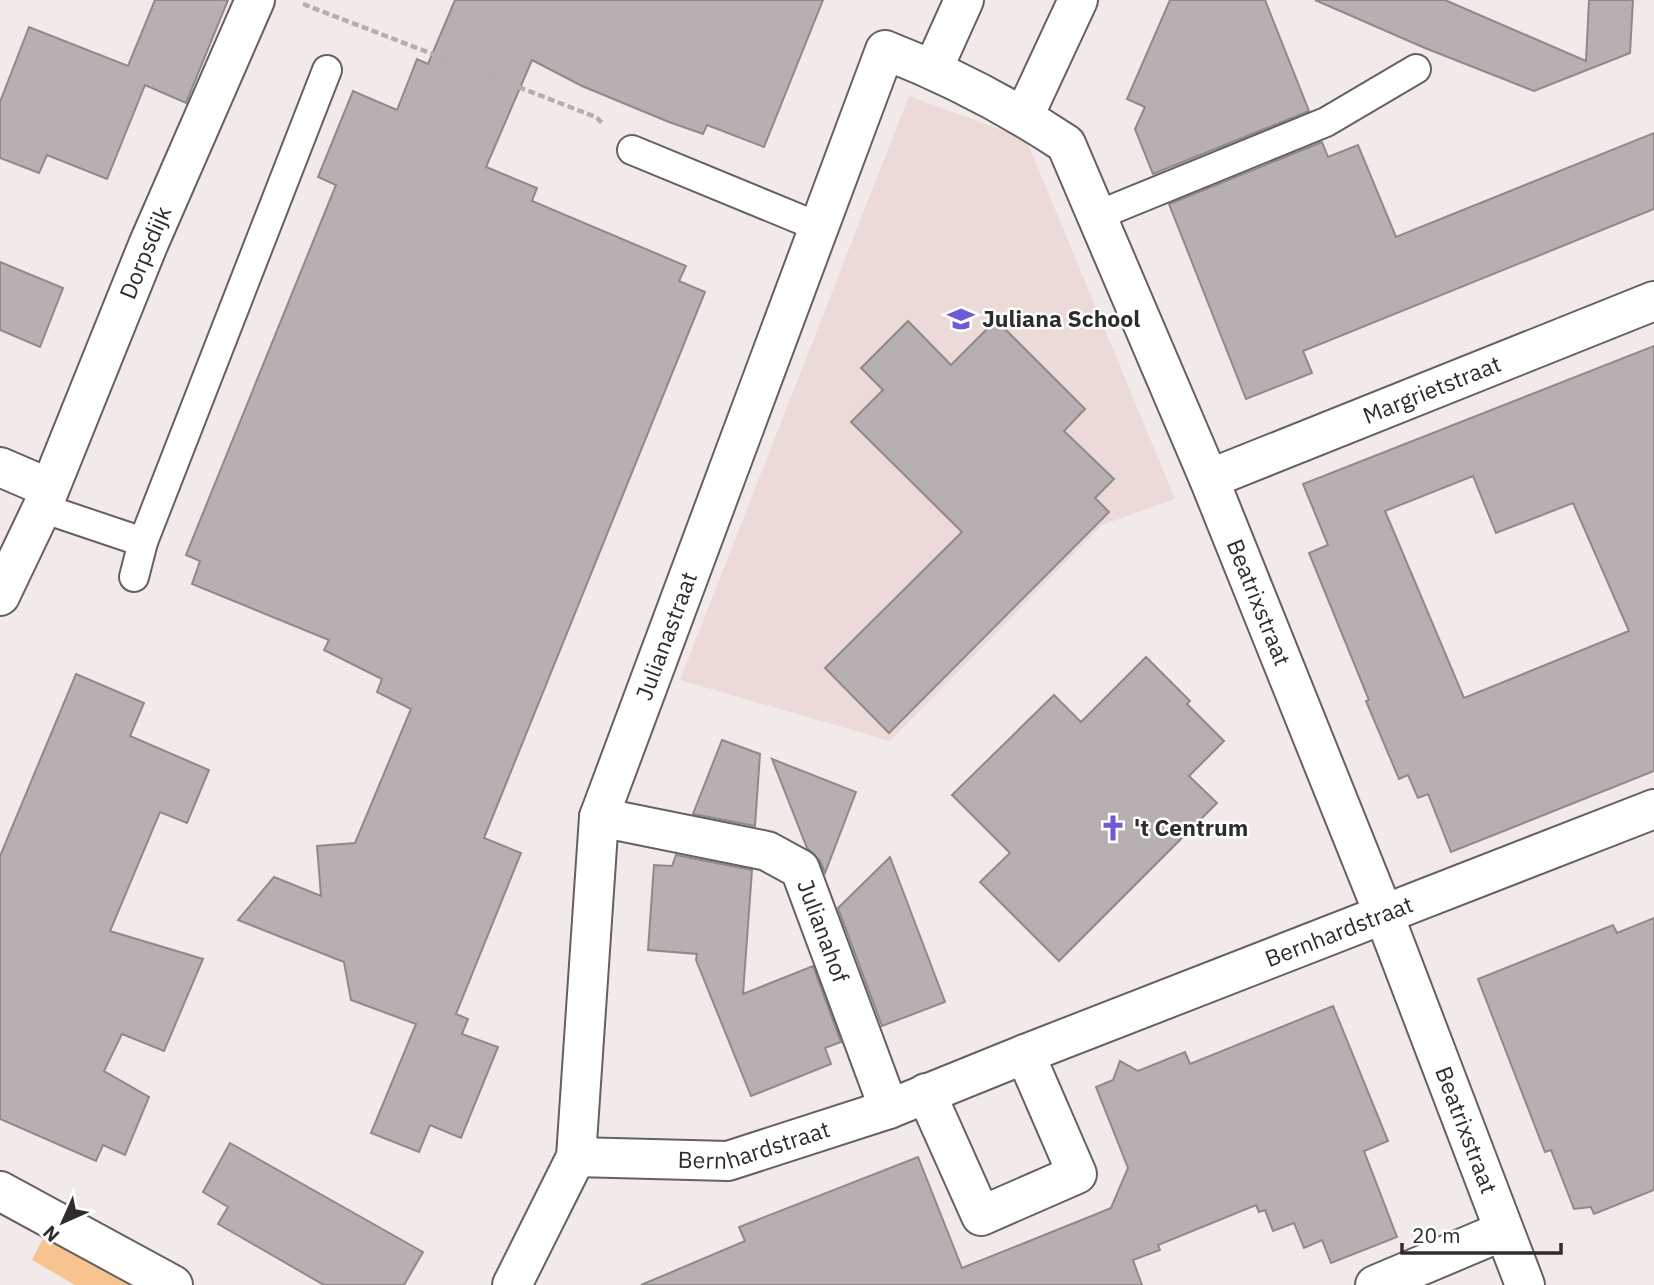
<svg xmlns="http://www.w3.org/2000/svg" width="1654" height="1285" viewBox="0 0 1654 1285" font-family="'IBM Plex Sans',sans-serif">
<rect width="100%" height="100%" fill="#f2eae9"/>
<path fill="#ebdad8" d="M909,96l117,43 149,360 -73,26 -212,216 -210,-61z"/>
<path fill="#f7c490" d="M46,1232l95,53h-66l-43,-25z"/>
<g fill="#b7afb1" stroke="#90898a" stroke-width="2" fill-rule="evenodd">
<path d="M155,0h73l-42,103 -41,-18 -38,94 -60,-24 -8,18 -39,-15v-56l29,-75 99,39z"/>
<path d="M455,0h368l-59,147 -57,-22 -4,9 -34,-12 -87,-36 -50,-26 -46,107 51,21 -5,13 154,65 -7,15 26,11 -221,546 37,15 -65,161 12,5 -6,15 36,13 -37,91 -31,-13 -11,27 -48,-19 45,-109 -65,-24 -7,-38 -106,-42 36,-43 47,19 -4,-50 38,-3 56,-134 -34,-17 5,-13 -58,-29 5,-10 -137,-56 8,-23 -14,-6 150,-370 -18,-8 35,-86 44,19 20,-51 11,5z"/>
<path d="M1170,0h95l44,111 -156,63 -18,-45 10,-22 -18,-8z"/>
<path d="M1315,0h130l141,61 3,-61h44l-3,53 -96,38 -109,-43z"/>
<path d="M1654,133v76l-351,142 9,22 -66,26 -77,-195 153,-62 6,15 30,-12 38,92z"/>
<path d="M0,262l63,26 -23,59 -40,-17z"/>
<path d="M996,320l89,89 -21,22 50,48 -19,19 14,14 -220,221 -64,-65 137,-136 -111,-110 32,-32 -22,-22 47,-47 43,44z"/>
<path d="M1654,346v425l-203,81 -23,-58 -10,4 -10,-23 -9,4 -33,-78 3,-1 -60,-147 19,-8 -25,-61zM1473,476l23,57 77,-30 56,128 -165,67 -79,-187z"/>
<path d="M1146,657l44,44 -3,3 37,37 -35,35 28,27 -158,158 -79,-79 30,-29 -58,-58 102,-100 27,27z"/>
<path d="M76,674l68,29 -14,33 79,34 -22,53 -27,-11 -50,119 93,28 -39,92 -42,-17 -18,37 45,26 -24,58 -22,-10 -7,16 -96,-42v-263z"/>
<path d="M722,740l38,14 -5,72 -62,-12z"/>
<path d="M772,759l84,33 -31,81 -5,-12 -13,-13z"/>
<path d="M676,855l76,15 -9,124 70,-28 28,76 -16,6 6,16 -80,32 -55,-136 1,-6 -49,-4 6,-85 18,1z"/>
<path d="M890,857l55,145 -63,24 -44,-118z"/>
<path d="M1654,918v272l-60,24 -3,-7 -17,2 -23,-59 -6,2 -67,-173 135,-54 4,8z"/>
<path d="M1333,1006l55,135 -24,10 33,86 -66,26 -9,-23 -18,8 -10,-25 -21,8 -8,-21 -6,2 -3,-7 -98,40 2,5 -27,10 9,25h-501l104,-44 -6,-14 179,-70 44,111 132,-53 17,-7 17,-40 -32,-81 17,-7 7,-19 18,10 47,-19 5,12z"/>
<path d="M230,1143l193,109 -19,33h-80l-106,-61 10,-17 -25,-15z"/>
</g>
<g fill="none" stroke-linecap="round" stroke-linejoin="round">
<g stroke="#676060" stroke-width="32">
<g id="lane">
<path d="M632,150l187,77"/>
<path d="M1096,216l230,-94 90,-53"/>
<path d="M42,508l101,34 -9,35"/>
<path d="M143,542l184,-472"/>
</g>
</g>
<g stroke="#676060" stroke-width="42">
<g id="street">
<path d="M933,69l31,-69"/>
<path d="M1024,116l54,-116"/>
<path d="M0,467l49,21"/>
<path id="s1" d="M1209,479l445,-178"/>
<path id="s2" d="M599,817l168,34 33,18 89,240"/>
<path d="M926,1093l55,123 96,-42 -52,-120"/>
<path id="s3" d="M576,1157l152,4 161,-52 136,-55 629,-245"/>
<path d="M0,1191l173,94"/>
<path id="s4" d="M512,1285l64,-128 23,-340 286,-767c64,25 124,56 181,94l143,335 175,436 141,370"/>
<path d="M1375,1285l128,-54"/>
</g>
</g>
<g stroke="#676060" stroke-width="42">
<g id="secondary">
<path id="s5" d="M0,596l42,-88 106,-263 107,-245"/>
</g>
</g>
<path stroke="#b4aead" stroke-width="4.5" stroke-dasharray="7 3.5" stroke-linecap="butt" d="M303,4l293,113 7,7"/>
<use href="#lane" stroke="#fff" stroke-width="28"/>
<use href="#street" stroke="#fff" stroke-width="38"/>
<use href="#secondary" stroke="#fff" stroke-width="38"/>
</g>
<defs>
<g id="school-bare" transform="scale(2.1)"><path d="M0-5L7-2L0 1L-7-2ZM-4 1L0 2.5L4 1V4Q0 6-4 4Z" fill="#6d5ad4" stroke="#fff" stroke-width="2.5" paint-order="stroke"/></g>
<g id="church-bare" transform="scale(2.1)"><path d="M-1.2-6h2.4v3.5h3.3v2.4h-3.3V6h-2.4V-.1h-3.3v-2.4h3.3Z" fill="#6d5ad4" stroke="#fff" stroke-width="2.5" paint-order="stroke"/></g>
</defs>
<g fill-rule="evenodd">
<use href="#school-bare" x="961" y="319"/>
<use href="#church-bare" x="1113" y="828"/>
</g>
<g text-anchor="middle" stroke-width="5" stroke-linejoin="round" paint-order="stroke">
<g font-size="23" fill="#2f2d2c" stroke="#fff">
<text dy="8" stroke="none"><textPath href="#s5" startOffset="373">Dorpsdijk</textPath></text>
<text dy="8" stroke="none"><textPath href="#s1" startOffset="240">Margrietstraat</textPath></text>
<text dy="8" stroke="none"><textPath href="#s4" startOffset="2004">Beatrixstraat</textPath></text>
<text dy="8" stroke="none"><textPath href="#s4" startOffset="677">Julianastraat</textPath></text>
<text dy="8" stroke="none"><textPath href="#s2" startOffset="275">Julianahof</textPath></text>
<text dy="8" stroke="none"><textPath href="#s3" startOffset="805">Bernhardstraat</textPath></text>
<text dy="8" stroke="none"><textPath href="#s4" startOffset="2571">Beatrixstraat</textPath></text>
<text dy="8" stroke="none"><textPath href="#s3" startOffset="180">Bernhardstraat</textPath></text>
</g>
<g font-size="23" font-weight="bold" fill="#2f2d2c" stroke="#fff" text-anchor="start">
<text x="982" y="327">Juliana School</text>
<text x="1134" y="836">'t Centrum</text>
</g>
</g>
<g transform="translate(63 1222) rotate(225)" stroke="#ffffff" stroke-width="5" paint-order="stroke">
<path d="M0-5L12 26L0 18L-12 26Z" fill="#2f2d2c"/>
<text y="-10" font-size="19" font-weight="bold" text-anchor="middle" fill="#2f2d2c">N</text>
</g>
<path d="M1402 1243v10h159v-10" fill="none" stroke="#2f2d2c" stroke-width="3.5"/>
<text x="1412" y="1243" font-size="21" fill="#2f2d2c" stroke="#ffffff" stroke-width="5" paint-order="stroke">20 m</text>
</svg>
